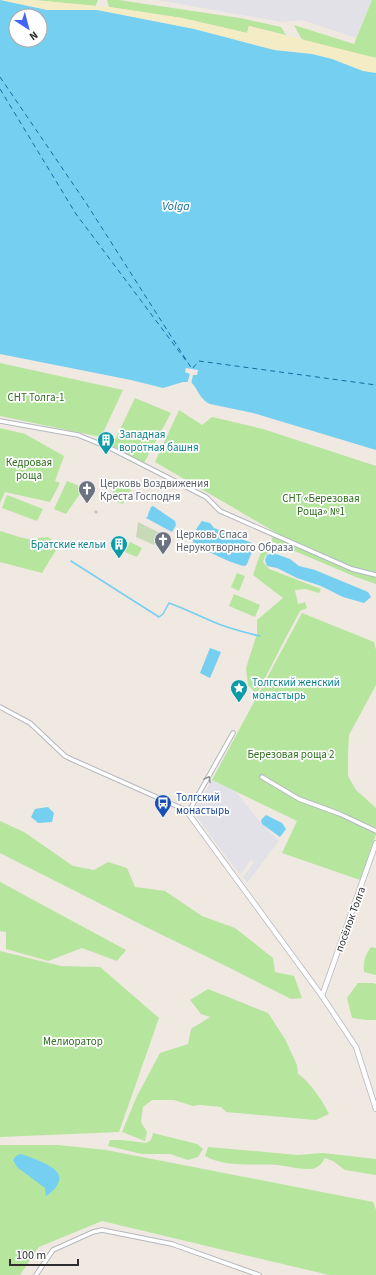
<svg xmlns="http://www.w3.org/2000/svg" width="376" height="1275" viewBox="0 0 376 1275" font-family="'Source Sans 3',sans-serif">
<rect width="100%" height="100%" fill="#efe9e1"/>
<g fill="#e3e1e8">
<path d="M156,0h216l-16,38 -54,-18 -20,2z"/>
<path d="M212,780l24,12 26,32 17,17 -32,42 -4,-6 11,-15 -3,-2 -11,15 -47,-63z"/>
</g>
<g fill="#b6e59e">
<path d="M34,0h63l1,1 -3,5z"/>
<path d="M107,0h12l121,18 41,9 5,8 -37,-9 -2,7 -65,-15 -73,-11z"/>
<path d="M372,0h4v58l-74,-18 -8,-15 60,19z"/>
<path d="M0,363l123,27 -22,47 -101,-21z"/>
<path d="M135,398l36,15 -27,50 -32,-17z"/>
<path d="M179,410l23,15 10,-8 51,12 113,37v118l-20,-7 -85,-36 4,-9 -120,-70z"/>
<path d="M0,428l25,6 39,22 -9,25 5,2 -10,19 -45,-10 -5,11z"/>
<path d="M67,481l17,7 -18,26 -12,-5z"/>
<path d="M117,486l8,1 6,3 -8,14 -14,-6z"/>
<path d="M7,495l36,14 -6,12 -35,-13z"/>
<path d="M1,531c9,3 19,7 28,8 13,1 23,-9 27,11l-14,23 -42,-11v-30z"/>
<path d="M130,542l12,6 -5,9 -12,-5z"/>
<path d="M264,543l10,5 -9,8 -2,6 6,7 52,20 -2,4 -13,-4 -11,1 3,14 7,-2 2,6 -7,3 -16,30 -27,53 -9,-9 -2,-17 11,-34v-14l26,-22 -30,-23z"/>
<path d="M237,573l8,3 -6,15 -8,-4z"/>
<path d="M234,594l26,11 -5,12 -26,-11z"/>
<path d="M302,613l72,29 2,8v35l-27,50 -1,16v25l8,14 20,18v26l-16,46 -78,-27 15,-32 -85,-41z"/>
<path d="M0,821l24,11 49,34 21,4 14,-8 19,6 8,19 30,4 37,25 33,12 38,30 2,14 19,4 8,22 -11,1 -61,-31 -76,-37 -154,-78z"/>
<path d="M0,882l2,1 124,67 -9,11 -35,-13 -34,13 -42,-12v-17l-6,-1z"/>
<path d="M371,947l5,1v27l-12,-3c-1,-10 1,-17 7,-25z"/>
<path d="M0,951l61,15 39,1 59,51 -40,114 -119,5z"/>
<path d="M358,983h15l3,1v36h-10l-14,-2 -5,-20z"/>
<path d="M208,989l60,24 17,26 12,26 1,9c12,8 25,27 31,40l-13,6 -90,-8 -5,-5 -21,-2 -7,1 -19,-6h-22l-9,7 -2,15 6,10 -2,9 -23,-9 15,-36 23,-43 28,-9 3,-15 19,-12 -9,-3 -11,-14z"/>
<path d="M153,1133l44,11 6,5 -5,8 -10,3 -18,-6h-28l-34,-8 2,-6h12l24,3 5,-3z"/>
<path d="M0,1145h58l48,5 267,52 3,8v65h-47l-227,-54 -63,26 -19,28h-20z"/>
<path d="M208,1147l90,8 25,-2 53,6v16l-31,-5 -12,-9 -8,-3c-3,5 -5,8 -10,10 -7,3 -29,-2 -37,-3 -24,-2 -51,3 -73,-9z"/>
</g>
<path fill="#f3ecc5" d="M0,0h33l76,7 73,11 65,15 2,-7 127,32v15l-13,-2 -31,-12 -20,-5 -38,-4 -80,-21 -97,-19h-50z"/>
<path fill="#c8d9b8" d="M138,522l22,11 -6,12 -18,-8z"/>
<g fill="#75cff0" fill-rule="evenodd">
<path d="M0,0l47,10h50l97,19 80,21 38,4 20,5 31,12 13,2v377l-123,-37 -43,-9c-10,-4 -12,-15 -19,-22h-8l-20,6 -32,-8 -131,-26zM16,16h24v24h-24z"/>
<path d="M153,506l22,15 1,4 -4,7 -26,-14 2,-2v-2l3,-7z"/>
<path d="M202,521l8,2 4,5 38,15 2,4 -7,17 -2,2c-11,-1 -44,-17 -52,-24 -1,-8 5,-16 9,-21z"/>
<path d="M273,553l17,6 9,7 16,4 53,22 3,5 -7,6 -21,-6 -22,-11 -24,-8 -20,-10 -10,-2 -2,-6 2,-5z"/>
<path d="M210,648l11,4 -11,26 -10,-5z"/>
<path d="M48,807l6,6 -2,9 -14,1 -7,-6 4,-8z"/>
<path d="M266,815l16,8 4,6 -6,8 -18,-13 -1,-4z"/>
<path d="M20,1154c9,2 32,11 37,18 7,9 -4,20 -11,24l-1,-8 -28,-21 -4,-7 3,-4z"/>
</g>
<path fill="#efe9e1" d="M186,368l12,2 -1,5h-4l-2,9h-4l3,-10 -5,-2z"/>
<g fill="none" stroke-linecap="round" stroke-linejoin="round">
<path stroke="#75cff0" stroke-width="1.5" d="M71,561l88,56 4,-3 6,-11c17,6 34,15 52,22 12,4 25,8 39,11"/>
<g stroke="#0d6fa3" stroke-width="1" stroke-dasharray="5 4" stroke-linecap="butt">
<path d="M0,77l86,126 106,166 7,-8 177,24"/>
<path d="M0,89l76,125 111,148"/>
</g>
<path stroke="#c8c4bd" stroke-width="3" stroke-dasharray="3 1.5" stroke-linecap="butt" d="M95,513l2,-2"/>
<g stroke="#b4b7c1" stroke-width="5.5">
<g id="minor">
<path d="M0,421l78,14 32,13 96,49 14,14 132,58 24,6"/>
<path d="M0,707l30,16 35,33 6,3 110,49 7,5 45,-80"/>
<path d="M262,777l37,22 41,15 36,17"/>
<path d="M36,1275l17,-25 40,-18 9,-2 70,14 87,31"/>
</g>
</g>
<g stroke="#b4b7c1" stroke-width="6">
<g id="tertiary">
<path d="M188,813l134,183 34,51 20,62"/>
<path d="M322,996l54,-153"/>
</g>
</g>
<use href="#minor" stroke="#fff" stroke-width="3.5"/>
<use href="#tertiary" stroke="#fff" stroke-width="4.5"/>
</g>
<defs><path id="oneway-chevron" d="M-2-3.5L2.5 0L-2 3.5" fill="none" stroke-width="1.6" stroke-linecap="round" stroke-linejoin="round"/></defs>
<use stroke="#969696" href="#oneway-chevron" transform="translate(208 779) rotate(-61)"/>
<defs>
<g id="building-pin" transform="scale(0.9)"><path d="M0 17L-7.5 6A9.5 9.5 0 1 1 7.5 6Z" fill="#0f9aa8" stroke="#fff"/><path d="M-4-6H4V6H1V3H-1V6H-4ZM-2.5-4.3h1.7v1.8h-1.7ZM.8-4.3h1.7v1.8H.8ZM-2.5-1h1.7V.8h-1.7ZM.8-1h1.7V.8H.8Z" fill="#fff"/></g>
<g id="church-pin" transform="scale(0.9)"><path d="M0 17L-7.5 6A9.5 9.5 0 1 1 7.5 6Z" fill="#6b7280" stroke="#fff"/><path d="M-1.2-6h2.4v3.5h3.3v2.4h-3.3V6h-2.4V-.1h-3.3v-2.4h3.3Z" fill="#fff"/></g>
<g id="sight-pin" transform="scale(0.9)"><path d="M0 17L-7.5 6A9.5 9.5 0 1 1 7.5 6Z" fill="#0f9aa8" stroke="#fff"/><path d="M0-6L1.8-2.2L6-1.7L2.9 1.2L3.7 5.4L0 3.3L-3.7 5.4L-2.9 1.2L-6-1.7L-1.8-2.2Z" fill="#fff"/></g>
<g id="bus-pin" transform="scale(0.9)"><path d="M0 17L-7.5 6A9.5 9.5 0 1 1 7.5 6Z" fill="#1a4fb4" stroke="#fff"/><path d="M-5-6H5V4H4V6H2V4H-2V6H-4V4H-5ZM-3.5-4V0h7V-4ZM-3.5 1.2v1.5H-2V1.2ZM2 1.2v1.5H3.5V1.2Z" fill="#fff"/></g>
</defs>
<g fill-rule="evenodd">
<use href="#building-pin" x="106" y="440"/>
<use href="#church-pin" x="87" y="489"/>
<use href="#church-pin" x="163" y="540"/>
<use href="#building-pin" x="119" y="544"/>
<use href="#sight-pin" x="239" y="688"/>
<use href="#bus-pin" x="163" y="803"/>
</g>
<g text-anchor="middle" stroke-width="3.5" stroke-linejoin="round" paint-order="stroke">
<g font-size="11" fill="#2c6e1b" stroke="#fff">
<text x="36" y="401">СНТ Толга-1</text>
<text x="29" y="466">Кедровая<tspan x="29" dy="13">роща</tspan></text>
<text x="321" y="502">СНТ «Березовая<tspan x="321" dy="13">Роща» №1</tspan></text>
<text x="291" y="758">Березовая роща 2</text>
<text x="73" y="1045">Мелиоратор</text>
</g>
<g font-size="11" fill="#0d838f" stroke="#fff" text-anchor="start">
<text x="119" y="438">Западная<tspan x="119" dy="13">воротная башня</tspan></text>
<text x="106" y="548" text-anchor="end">Братские кельи</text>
<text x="252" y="686">Толгский женский<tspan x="252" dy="13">монастырь</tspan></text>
</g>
<g font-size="11" fill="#5b616d" stroke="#fff" text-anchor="start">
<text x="100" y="487">Церковь Воздвижения<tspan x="100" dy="13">Креста Господня</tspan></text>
<text x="176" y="538">Церковь Спаса<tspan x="176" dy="13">Нерукотворного Образа</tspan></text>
</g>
<g font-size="11" fill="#164399" stroke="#fff" text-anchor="start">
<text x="176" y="801">Толгский<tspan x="176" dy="13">монастырь</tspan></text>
</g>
<g font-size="11" fill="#2e2e2e" stroke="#fff">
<text transform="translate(350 919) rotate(-70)" y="4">посёлок Толга</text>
</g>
<g font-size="12" font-style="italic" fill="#0d6fa3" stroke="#fff">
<text x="176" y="210">Volga</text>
</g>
</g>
<g transform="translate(28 28) rotate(144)"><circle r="19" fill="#ffffff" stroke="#ababab"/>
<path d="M0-3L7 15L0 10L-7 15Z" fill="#4264fb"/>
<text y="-6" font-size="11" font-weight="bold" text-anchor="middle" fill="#2e2e2e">N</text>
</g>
<path d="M10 1259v6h68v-6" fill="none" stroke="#2e2e2e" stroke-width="2"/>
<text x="16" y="1259" font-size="12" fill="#2e2e2e" stroke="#ffffff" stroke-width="3" paint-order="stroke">100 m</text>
</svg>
